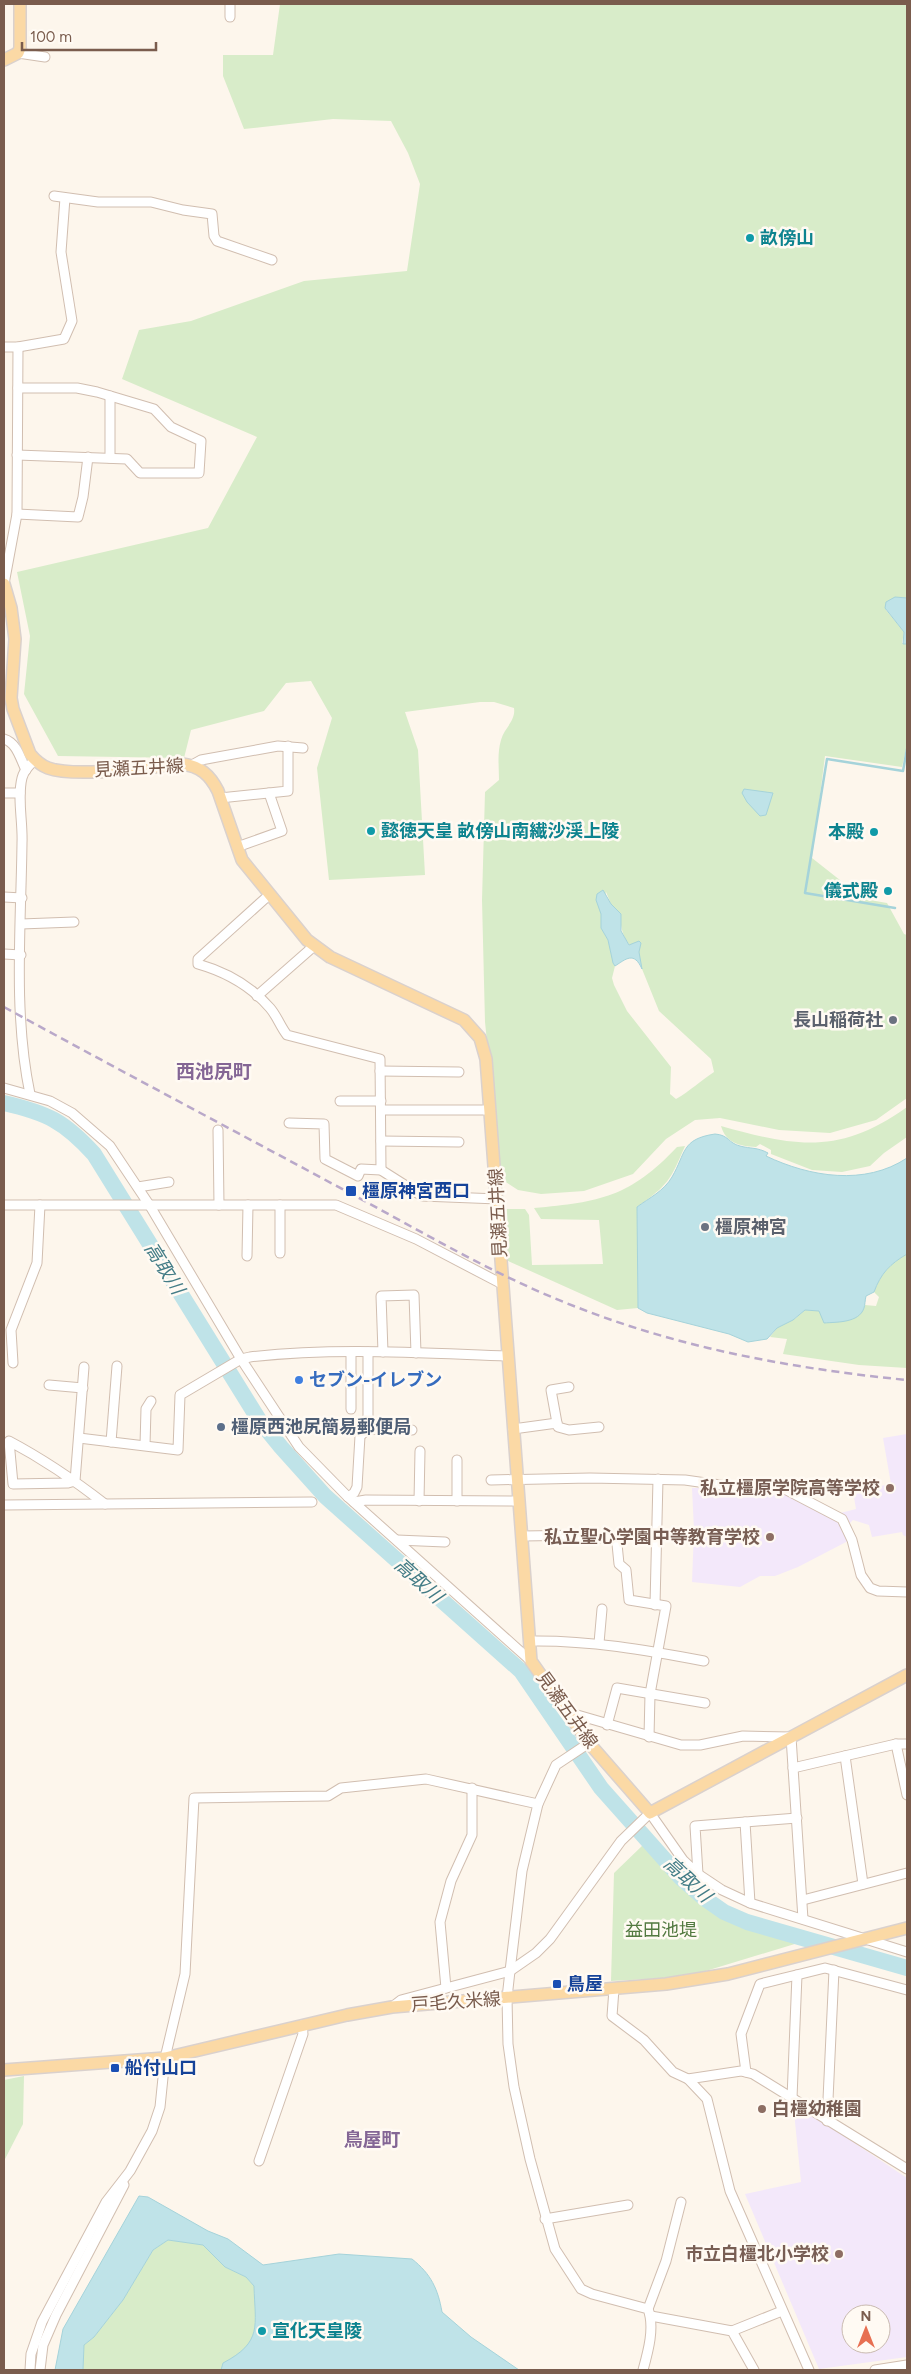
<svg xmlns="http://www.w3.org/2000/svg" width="911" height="2374" viewBox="0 0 911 2374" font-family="Figtree,'Noto Sans JP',sans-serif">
<rect width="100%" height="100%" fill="#fdf6ec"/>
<g fill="#f3e8fa" fill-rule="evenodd">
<path d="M907,1434v103l-4,-2 -1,-3 -30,5 -3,-12 -16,-5 -4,4v-4l-9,-7 16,-4 -3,-18 38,-7 -8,-46z"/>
<path d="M771,1487l69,34 8,20 -50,26 -23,9h-15l-20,11 -48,-5 2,-52 -2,-42h12v2z"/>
<path d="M793,2102l114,76v179l-88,12 -74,-175 56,-12zM851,2314h30v30h-30z"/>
</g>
<g fill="#d8ecc9" fill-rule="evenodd">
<path d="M280,4h627v594l-12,-1 -9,13 18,22 -2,11 5,1v101l-5,22 -77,-11 -13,102 52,41 23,4 17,31 3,1v163l-31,22 -46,13 -51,-3 -59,-12 -25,2 -29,19 -33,35 -49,17 -43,3 -23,-4 -17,-11 -16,-157 -3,-122 3,-108 14,-12c0,-13 -2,-27 2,-40 3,-12 15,-19 13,-32l-20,-6h-14l-75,10 13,38 7,125 -96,5 -12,-112 15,-50 -21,-37 -25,2 -22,28 -73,19 -7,28 -126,-2 -34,-62 6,-58 -13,-64 191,-44 49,-91 -135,-58 17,-49 52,-9 113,-40 103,-10 13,-87 -12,-31 -17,-32 -58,-2 -89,10 -21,-53v-21h50zM606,892l5,12 9,10c1,18 4,28 18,38l4,17 17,42 52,48 3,13c-14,9 -24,19 -38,27l-6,-5 1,-27 -44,-56 -13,-26 -2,-7 3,-12 -7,-26 -7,-12v-14z"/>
<path d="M907,1107v30l-23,16 -14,13 -28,6 -30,-2 -41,-16v-4l-11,-6 -4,3c-17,-1 -30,-4 -35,-21 75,21 119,29 186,-19z"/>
<path d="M685,1146c-15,35 -17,39 -48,61l1,101 -21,2 -111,-50 -2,-46 3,-5h18l4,6 3,50 71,-1 -4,-44 -58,-1 -7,-11c66,-6 96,-11 143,-61z"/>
<path d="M907,1254v114l-48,-3 -76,-11 4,-15 -17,-2 7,-9 19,-10 9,-8 14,1 4,6 40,-7 2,-5 11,1 3,-9 -5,-5c7,-19 16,-28 33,-38z"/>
<path d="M643,1845c19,19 37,39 58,56 27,23 64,34 97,42l-112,34 -75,4 3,-108z"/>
<path d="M24,2076l-1,48 -19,37v-81z"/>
<path d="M168,2240l35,5 22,22 21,10 8,9c1,22 7,52 -13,67 -9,6 -17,7 -20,17h-138l1,-25 10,-8 29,-37 30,-50z"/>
</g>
<g fill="#bfe3e8" stroke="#a5d3da">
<path d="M895,597l12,1v46h-4l1,-12 -19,-24 1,-6z"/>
<path d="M744,789l29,4 -7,22 -6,1 -13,-14 -5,-9z"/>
<path d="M603,890l8,14 10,10v17l8,14 10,-4 2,2 -2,9 3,17c-8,-18 -16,-10 -27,-3l-2,-3 -5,-23 -7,-12v-14l-5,-14 1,-6z"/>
<path d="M715,1134c14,1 13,9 25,12 11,3 17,1 28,7l-2,3c44,21 99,30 141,2v96c-17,10 -26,19 -33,38l-8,4c-1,4 -1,9 -2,12 -5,15 -27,14 -40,15l-5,-12 -14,-1 -12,10 -16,8 -10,11 -19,3 -19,-8 -82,-21 -9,-5 -1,-101c12,-9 27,-16 35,-30 14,-24 9,-38 43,-43z"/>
<path d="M139,2196l9,1 60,34 20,8 35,26 76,-11 73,5c19,15 26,30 30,53l29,25 48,33h-298l2,-7c40,-21 32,-37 31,-77l-8,-9 -21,-10 -22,-22 -35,-5 -15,10 -30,50 -29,37 -10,8 -1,25h-28l8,-41z"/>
</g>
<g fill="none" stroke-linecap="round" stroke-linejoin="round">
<path stroke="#a5d3da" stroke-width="2.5" d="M895,908l-90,-15 22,-134 76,12 4,-22"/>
<path stroke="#bfe3e8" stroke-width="16" d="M4,1103c43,10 60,18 90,51l165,266 22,27 44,49 196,175 80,117 80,90 23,20 20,14 23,10 160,46"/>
<g stroke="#d1beb0" stroke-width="11">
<g id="minor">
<path d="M230,17v-13"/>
<path d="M18,53l27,4"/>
<path d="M54,196l44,6h53l32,8 29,4 2,22 3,5 55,19"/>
<path d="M4,347h14l46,-8 8,-18 -11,-69 4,-54"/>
<path d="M17,455l110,4 13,14h59l2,-32 -30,-14 -17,-18 -57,-17 -20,-4h-59"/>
<path d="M110,458v-62"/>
<path d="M17,514l61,3 5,-20 5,-40"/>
<path d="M4,584l13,-70 1,-167"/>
<path d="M4,739c13,4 16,19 22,31"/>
<path d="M192,765l9,-5 77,-14 25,2"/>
<path d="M4,793h16"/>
<path d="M220,798l68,-7v-45"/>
<path d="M237,847l45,-16 -13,-38"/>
<path d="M269,895l-71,64v5c28,8 53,22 72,44 7,8 10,18 17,27l93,24 1,111"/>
<path d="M4,897l18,1"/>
<path d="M21,924l53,-2"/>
<path d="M4,954l17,1"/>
<path d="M257,996l57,-50"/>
<path d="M380,1071l79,1"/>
<path d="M4,1088l46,13 22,12 38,33 40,60 91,153 58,88 49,50 183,164"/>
<path d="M30,1094c-17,-81 -9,-169 -8,-251 1,-21 -5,-45 0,-65 2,-8 7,-13 13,-18"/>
<path d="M340,1101h41"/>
<path d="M381,1110h109"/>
<path d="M289,1123l35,1 1,35 33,17 3,-7 20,1 41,26 76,3"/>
<path d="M218,1130l1,75"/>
<path d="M381,1141l78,1"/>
<path d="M138,1187l31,-5"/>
<path d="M4,1205h332l80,34 86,45"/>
<path d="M280,1205v48"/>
<path d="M247,1256l1,-51"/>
<path d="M383,1352l-2,-56 33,-1 2,58"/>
<path d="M13,1363l-2,-33 26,-67 3,-58"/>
<path d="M84,1367l-9,114 -7,2 -55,1 -4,-43c34,18 65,39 96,63"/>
<path d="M49,1385l34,3"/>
<path d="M351,1409v-57"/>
<path d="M557,1423l-6,-33 18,-3"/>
<path d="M368,1429l44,1"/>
<path d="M513,1429l44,-6 1,4 11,3 30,-3"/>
<path d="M79,1438l99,12 2,-55 61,-36 9,-2c85,-10 172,-4 257,-1"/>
<path d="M111,1442l6,-76"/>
<path d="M145,1445l1,-36 5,-8"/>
<path d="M491,1480l99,-2 95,2 42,6 48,-2 67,35 10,21 9,35 9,13 8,3 29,1"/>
<path d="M348,1497l6,-4 3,-6 3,-51 8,-7v-77"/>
<path d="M419,1501l1,-50"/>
<path d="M457,1501v-41"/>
<path d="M354,1502l12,-2 153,1"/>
<path d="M4,1505l308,-3"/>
<path d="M523,1536l62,-1 30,6 2,3 2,20 7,6 3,30 37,6 -16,88 -1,43"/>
<path d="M397,1540l48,2"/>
<path d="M655,1605l3,-126"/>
<path d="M530,1641c59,-1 116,9 174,20"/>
<path d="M599,1643l3,-34"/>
<path d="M567,1712l114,33h19l43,-9 48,1 12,182"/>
<path d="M607,1725l10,-37 88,15"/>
<path d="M589,1743l-33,22 -18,39 -16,67 -12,100 -3,27 1,46 6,43 16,72 25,90 26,40 11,5 56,15c7,18 0,43 -5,61"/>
<path d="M896,1744l11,51"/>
<path d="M845,1756l18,128"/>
<path d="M793,1768l103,-24h11"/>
<path d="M745,1822l5,81"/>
<path d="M698,1874l-3,-48 102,-8"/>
<path d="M803,1900l104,-27"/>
<path d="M446,1988l-6,-66 11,-41 21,-46v-47"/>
<path d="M614,1989l-2,27 32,24 29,32 15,7 19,20 23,92 79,179"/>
<path d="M392,2007l9,-7 109,-29 26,-18 14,-14 71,-98 29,-28 33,47 15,14 24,16 28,13 157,49"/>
<path d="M746,2072l-5,-38 19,-50 65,-16 82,22"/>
<path d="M688,2079l53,-8 12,3 154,95"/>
<path d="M792,2098l5,-123"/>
<path d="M827,2121l7,-151"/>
<path d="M259,2161l44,-127 -1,-9"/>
<path d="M545,2219l83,-14"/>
<path d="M648,2309l18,-48 15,-59"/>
<path d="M651,2316l81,15 22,39"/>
<path d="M732,2331l50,-20"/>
<path d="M30,2370l1,-16 11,-32 64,-120 24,-31 22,-40 8,-24 5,-49 20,-84 9,-176 134,-2 13,-8 85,-9 112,25"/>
<path d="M40,2370l3,-25 13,-30 68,-130"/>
<path d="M875,2370l32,-5"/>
</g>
</g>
<g stroke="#dad1cd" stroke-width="14">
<g id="major">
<path d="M4,60l14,-7 2,-5v-44"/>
<path d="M4,584l7,24 4,31 -4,59 2,11 17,45c5,6 10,11 18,14 27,10 103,-1 134,-4 18,2 28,11 36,27l24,69 65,80 23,17 134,63 16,18 6,21 45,602 58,82 61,70 257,-138"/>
<path d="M4,2070l161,-12 182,-43 45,-8 274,-23 62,-10 179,-46"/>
</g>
</g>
<use href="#minor" stroke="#fff" stroke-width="9"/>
<use href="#major" stroke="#fbd9a5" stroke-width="11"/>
<path stroke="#b9a8c9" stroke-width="2.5" stroke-dasharray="8 5" stroke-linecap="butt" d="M4,1007c113,62 227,122 340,183 77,41 153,87 235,118 105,41 217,61 328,72"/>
</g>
<g fill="#0f9aa8" stroke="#fffaf3" stroke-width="2">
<circle cx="750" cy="238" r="5"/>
<circle cx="371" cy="831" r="5"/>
<circle cx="874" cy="832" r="5"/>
<circle cx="888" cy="891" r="5"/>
<circle cx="262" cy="2331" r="5"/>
</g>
<g fill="#6b7280" stroke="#fffaf3" stroke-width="2">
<circle cx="893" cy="1020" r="5"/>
<circle cx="705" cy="1227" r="5"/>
</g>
<g fill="#1a4fb4" stroke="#fffaf3" stroke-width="2">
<rect x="345" y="1185" width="12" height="12" rx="2.5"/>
<rect x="552" y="1979" width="10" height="10" rx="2.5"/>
<rect x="110" y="2063" width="10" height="10" rx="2.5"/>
</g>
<circle fill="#3f7fe0" stroke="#fffaf3" stroke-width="2" cx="299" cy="1380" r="5"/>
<circle fill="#5c6f8a" stroke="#fffaf3" stroke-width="2" cx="221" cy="1427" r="5"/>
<g fill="#8d6e63" stroke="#fffaf3" stroke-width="2">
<circle cx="890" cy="1488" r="5"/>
<circle cx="770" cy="1537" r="5"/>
<circle cx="762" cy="2109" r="5"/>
<circle cx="839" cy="2254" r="5"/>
</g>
<g text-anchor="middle" stroke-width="5" stroke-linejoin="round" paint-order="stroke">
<g font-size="18" font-weight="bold" fill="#0d838f" stroke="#fffaf3" text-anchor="start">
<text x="760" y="244">畝傍山</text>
<text x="381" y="837">懿徳天皇 畝傍山南繊沙渓上陵</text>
<text x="864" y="838" text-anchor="end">本殿</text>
<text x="878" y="897" text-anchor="end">儀式殿</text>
<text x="272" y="2337">宣化天皇陵</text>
</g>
<g font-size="18" fill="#7a5c4d" stroke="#fffaf3">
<text transform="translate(139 768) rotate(-3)" y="6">見瀬五井線</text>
<text transform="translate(498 1213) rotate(-93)" y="6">見瀬五井線</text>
<text transform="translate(567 1710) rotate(54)" y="6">見瀬五井線</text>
<text transform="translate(456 2002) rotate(-4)" y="6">戸毛久米線</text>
</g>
<g font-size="18" font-weight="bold" fill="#5b616d" stroke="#fffaf3" text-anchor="end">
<text x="883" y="1026">長山稲荷社</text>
<text x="715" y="1233" text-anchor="start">橿原神宮</text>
</g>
<g font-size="18" font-weight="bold" fill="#164399" stroke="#fffaf3" text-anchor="start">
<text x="362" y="1197">橿原神宮西口</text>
<text x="567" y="1990">鳥屋</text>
<text x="125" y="2074">船付山口</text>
</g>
<g font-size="18" font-weight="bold" fill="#366cbe" stroke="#fffaf3" text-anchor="start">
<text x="309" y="1386">セブン-イレブン</text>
</g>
<g font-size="18" font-weight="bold" fill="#4e5e75" stroke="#fffaf3" text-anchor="start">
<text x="231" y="1433">橿原西池尻簡易郵便局</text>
</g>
<g font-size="18" font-weight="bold" fill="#785e54" stroke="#fffaf3" text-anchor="end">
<text x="880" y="1494">私立橿原学院高等学校</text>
<text x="760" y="1543">私立聖心学園中等教育学校</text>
<text x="772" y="2115" text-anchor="start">白橿幼稚園</text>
<text x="829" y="2260">市立白橿北小学校</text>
</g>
<g font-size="18" fill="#537a41" stroke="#fffaf3">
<text x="661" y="1936">益田池堤</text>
</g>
<g font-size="19" font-weight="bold" fill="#846695" stroke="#fffaf3">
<text x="214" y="1078">西池尻町</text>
<text x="372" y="2146">鳥屋町</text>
</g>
<g font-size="19" font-style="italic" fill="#437c86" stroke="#fffaf3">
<text transform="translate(165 1268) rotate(58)" y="7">高取川</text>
<text transform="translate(419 1580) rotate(42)" y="7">高取川</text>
<text transform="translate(688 1879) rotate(43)" y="7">高取川</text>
</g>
</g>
<rect width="911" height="2374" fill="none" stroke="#7a5c4d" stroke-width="10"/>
<g transform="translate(866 2329)"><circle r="24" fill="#fffaf3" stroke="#cabbb1"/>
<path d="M0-4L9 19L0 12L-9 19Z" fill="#e76f51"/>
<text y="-8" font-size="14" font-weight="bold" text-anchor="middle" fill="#7a5c4d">N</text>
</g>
<path d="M22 42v8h134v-8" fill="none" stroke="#7a5c4d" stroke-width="2.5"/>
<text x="30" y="42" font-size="15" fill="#7a5c4d" stroke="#fffaf3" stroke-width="4" paint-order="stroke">100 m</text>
</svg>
